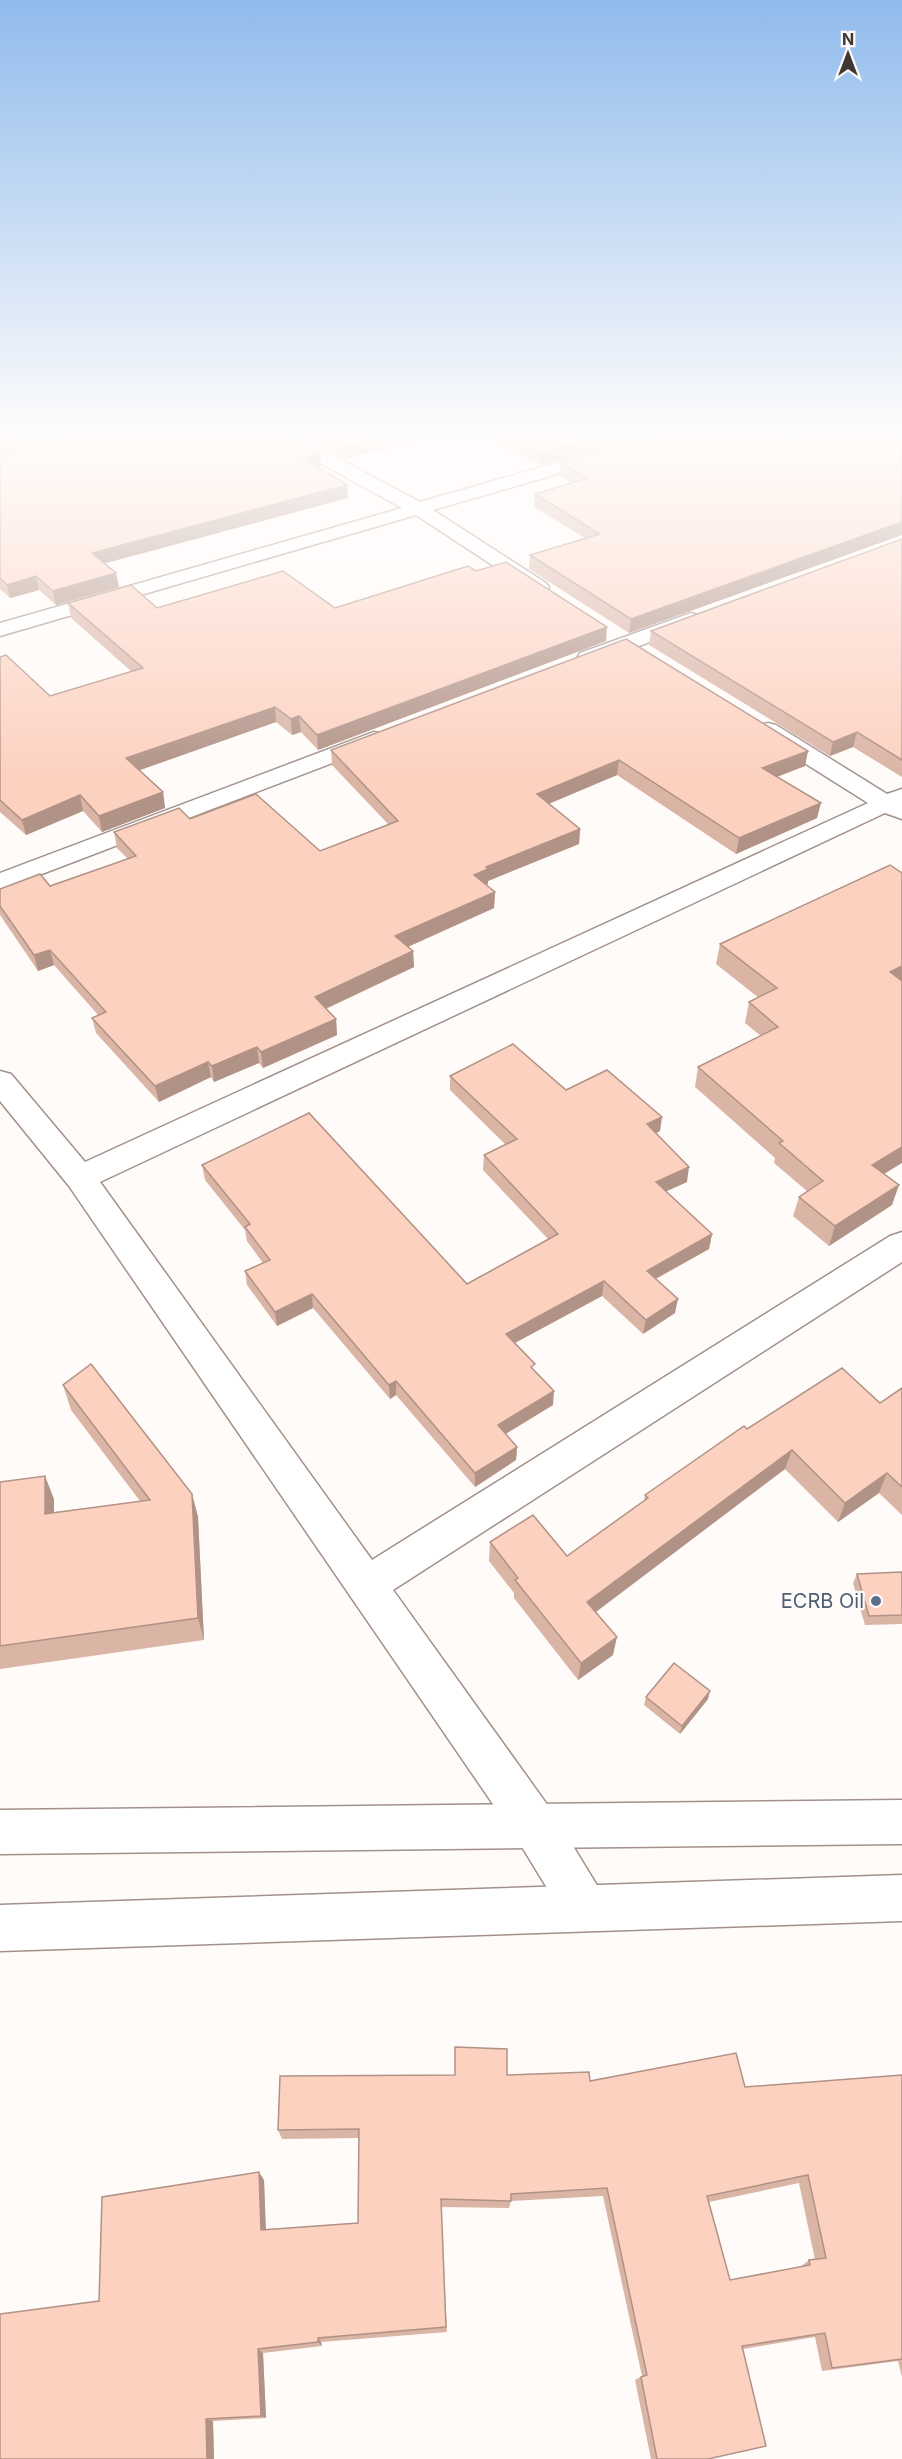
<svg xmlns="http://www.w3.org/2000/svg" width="902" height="2459" viewBox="0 0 902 2459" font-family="Inter,sans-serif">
<rect width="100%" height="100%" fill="#fffbf9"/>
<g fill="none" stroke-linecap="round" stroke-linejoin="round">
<g stroke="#a2918a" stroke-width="3">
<g id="minor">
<path d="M274,435h21l125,67 233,-67h28l-2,4 -246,71 113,73 3,4 -3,4h-14l-116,-76 -416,121v-13l402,-115 -126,-69z"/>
<path d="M691,613l7,2 3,4 -3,4 -102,40 -8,2 -8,-2 -3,-5 3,-5z"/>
<path d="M768,723l8,2 111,69 15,-5v30l-17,-6 -785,369 272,378 518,-324 12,-4v30l-509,328 158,220 50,82 7,16 -7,16 -16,7 -16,-7 -50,-82 -450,-656 -69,-85v-30l11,3 74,88 783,-359 -108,-68 -4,-5 4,-5z"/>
<path d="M374,732l8,2 4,5 -4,5 -382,146v-17z"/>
</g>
</g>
<g stroke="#a2918a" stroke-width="3">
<g id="major">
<path d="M902,1800v44l-902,10v-44z"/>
<path d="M902,1875v46l-902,30v-46z"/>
</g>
</g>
<use href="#minor" fill="#fff" fill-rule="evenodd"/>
<use href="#major" fill="#fff" fill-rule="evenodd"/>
</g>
<g fill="#dab4a5" fill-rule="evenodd">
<path d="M300,435h135l-90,24z"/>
<path d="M485,435h159l-104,30z"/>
<path d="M902,435v100l-273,98 -100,-64 1,-14 55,-17 -51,-31 1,-13 37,-11 -13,-7 1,-13 229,-25z"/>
<path d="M0,455l321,11 -3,1 30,31 -243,65 14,24 -63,18 -17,-15 -29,8 -10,-9z"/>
<path d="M902,539v238l-49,-30 -23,9 -181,-111 2,-14z"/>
<path d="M476,571l130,70 -288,109 -17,-18 -9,3 -16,-13 -137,48 24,22 2,16 -63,24 -19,-21 -57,24 -26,-23v-155l50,39 82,-24 -61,-54 -3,-15 89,5h178z"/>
<path d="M331,750l477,1 -3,15 -28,11 40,41 -81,36 -119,-79 -68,29 31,25 -1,15 -91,37v3l-2,1 9,7 -1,16 -86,39 5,4 1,16 -88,42 10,10 1,16 -74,33 -4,-5 -45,19 -3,-5 -52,25 -63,-69 -4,-15 6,-3 -44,-50 -16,6 -38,-56v-26l50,-3 78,-27 -11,-11 -3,-16 76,-13 130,32 68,-27 -56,-59z"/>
<path d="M890,865l-6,309 8,31 -63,41 -36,-30 6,-19 8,-6 -33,-28 1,-5 -80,-71 3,-20 63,-31 -16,-13 4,-21 10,-4 -43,-34 4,-20z"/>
<path d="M450,1076l116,14 94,41 -4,2 31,49 -21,9 46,43 -3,15 -53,30 19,34 -32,21 -41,-38 -87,47 19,28 19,34 -47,29 11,13 -1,13 -41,27 -79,-92 -6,4 -77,-91 -36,18 -30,-41 -2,-14 18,-8 -16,-22 -2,-11 -40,-50 -3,-15 265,119 81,-45 -65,-69 1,-15 22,-10 -56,-55z"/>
<path d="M63,1385l129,109 6,23 6,123 -204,29v-187l54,17v13l86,-11 -69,-91z"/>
<path d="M902,1388v127l-23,-22 -41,29 -53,-53 -189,143 17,43 -35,25 -64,-82v-5l-25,-32 1,-19 77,14 77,-56 1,-5 102,-66 133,-26z"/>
<path d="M902,1572v52l-37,1 -12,-42 4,-9z"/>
<path d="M646,1697l62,2 -28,35 -36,-29z"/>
<path d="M507,2075l83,6 155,6 157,-12v302l-4,-16 -76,10 -7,-34 -72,12 -35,110h-57l-16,-79 7,-4 -39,-180 -92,5 -2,7 -68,-1 6,125 -126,10 1,4 -59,7 3,65 -53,3 1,38h-214l99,-158 165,-121 2,50 92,-7 1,-85 -77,1 -4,-9zM799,2183l16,77h-6l-9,7 -70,13 -21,-78z"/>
</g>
<g fill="#b19286">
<path d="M23,435h49l-72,20v-14z"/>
<path d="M387,435h48l-90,24 -1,-13z"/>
<path d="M601,435h43l-104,30v-13z"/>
<path d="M320,453l1,13 -17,5 -1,-13z"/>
<path d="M347,485l1,13 -253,68 -3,-13z"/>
<path d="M902,522v13l-273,98 2,-14z"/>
<path d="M116,573l3,14 -63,18 -3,-14z"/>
<path d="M36,576l3,14 -29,8 -3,-13z"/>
<path d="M607,627l-1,14 -288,109 -1,-15z"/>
<path d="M275,707l1,15 -147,52 -3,-16z"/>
<path d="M299,716l2,16 -9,3 -1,-16z"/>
<path d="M857,732l-4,15 -23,9 3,-14z"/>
<path d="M808,751l-3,15 -45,17 2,-15z"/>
<path d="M619,760l-2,15 -81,34 1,-15z"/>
<path d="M163,792l2,16 -63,24 -3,-16z"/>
<path d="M80,795l3,16 -57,24 -4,-15z"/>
<path d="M821,803l-4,15 -81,36 3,-16z"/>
<path d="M580,829l-1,15 -91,37v3l-15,7 1,-16 12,-8z"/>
<path d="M495,892l-1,16 -98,44 -1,-16z"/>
<path d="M50,950l4,15 -16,6 -4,-16z"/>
<path d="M413,951l1,16 -98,46 -1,-16z"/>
<path d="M902,966v17l-12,-11z"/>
<path d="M336,1019l1,16 -74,33 -2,-16z"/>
<path d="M257,1047l2,16 -45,19 -2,-16z"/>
<path d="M208,1062l3,15 -52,25 -4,-16z"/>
<path d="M662,1117l-2,14 -15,8 2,-15z"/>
<path d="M902,1147v16l-36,22 6,-20z"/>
<path d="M689,1167l-2,15 -33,15 2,-15z"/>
<path d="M899,1185l-7,20 -63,41 6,-20z"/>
<path d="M712,1234l-3,15 -65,36 3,-14z"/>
<path d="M604,1281l-2,15 -97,52 1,-14z"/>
<path d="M312,1294l1,14 -36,18 -2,-14z"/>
<path d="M678,1299l-3,14 -32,21 3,-14z"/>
<path d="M396,1381v14l-6,4 -1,-14z"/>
<path d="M554,1391l-1,14 -56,34 1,-14z"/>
<path d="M517,1447l-1,13 -41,27v-14z"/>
<path d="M792,1450l-7,19 -200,151 2,-18z"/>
<path d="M887,1473l-8,20 -41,29 7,-19z"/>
<path d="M45,1476l9,23v38l-9,-23z"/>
<path d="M192,1494l6,23 6,123 -6,-22z"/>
<path d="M617,1637l-4,18 -35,25 3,-17z"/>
<path d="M710,1691l-2,8 -28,35 2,-8z"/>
<path d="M259,2172l5,8 2,57 -5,-7z"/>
<path d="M318,2338l3,4 1,4 -4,-4z"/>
<path d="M258,2349l5,4 3,65 -5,-2z"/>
<path d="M206,2419l7,2 1,38h-7z"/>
</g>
<g fill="#fdd1c0" stroke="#b19286" stroke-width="1.5" fill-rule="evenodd">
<path d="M0,435h23l-23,6z"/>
<path d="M80,435h206l34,18 -17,5 44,27 -255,68 24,20 -63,18 -17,-15 -29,9 -7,-7v-123z"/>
<path d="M323,435h64l-43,11z"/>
<path d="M509,435h92l-61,17z"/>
<path d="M658,435h125l6,3 10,-3h103v87l-271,97 -101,-64 70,-21 -65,-40 53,-16 -28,-15z"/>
<path d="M902,539v221l-45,-28 -24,10 -182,-111z"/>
<path d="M506,562l101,65 -290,108 -18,-19 -8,3 -16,-12 -149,51 37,34 -64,24 -19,-21 -58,25 -22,-20v-143l6,-2 44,41 93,-28 -75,-65 63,-18 26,23 126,-37 52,37 133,-42 8,5z"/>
<path d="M626,639l182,112 -46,17 59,35 -82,35 -120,-78 -82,34 43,35 -94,38 2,2 -14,6 21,17 -100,44 18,15 -98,46 21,22 -75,33 -4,-5 -45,19 -4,-4 -53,24 -63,-68 14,-6 -56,-62 -16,5 -34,-49v-17l40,-15 10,12 86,-30 -22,-24 65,-24 11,11 66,-25 64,57 78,-30 -67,-71z"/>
<path d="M890,865l12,8v93l-12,6 12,9v166l-30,18 27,20 -64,41 -36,-29 24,-16 -44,-38 4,-2 -85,-74 80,-40 -29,-25 28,-14 -57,-44z"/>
<path d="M513,1044l53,46 41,-20 55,47 -15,7 42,43 -33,15 56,52 -65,37 31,28 -32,21 -42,-39 -98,53 29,30 -4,3 23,24 -56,34 19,22 -42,26 -79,-92 -7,4 -77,-91 -37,18 -30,-41 25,-11 -25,-33 5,-3 -48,-59 107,-52 158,171 91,-50 -74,-79 33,-16 -67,-63z"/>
<path d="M91,1364l101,130 6,124 -198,28v-164l45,-6v38l105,-14 -87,-115z"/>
<path d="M842,1368l38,35 22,-15v99l-15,-14 -42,30 -53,-53 -205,152 30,35 -36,26 -66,-83 3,-2 -28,-36 43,-27 34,41 81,-58 -3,-3 99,-69 3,3z"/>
<path d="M902,1572v43l-33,1 -12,-42z"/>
<path d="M674,1663l36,28 -28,35 -36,-29z"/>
<path d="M455,2047l52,2v26l82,-3 1,9 146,-28 9,34 157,-12v284l-70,9 -7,-35 -83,13 24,100 -58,13h-51l-16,-82 6,-2 -40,-187 -96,6v7l-70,-2 5,128 -128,11v4l-60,7 3,67 -55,3 1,40h-207v-145l99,-13 3,-104 157,-25 2,58 97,-7 1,-94 -81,1 2,-54 175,-1zM808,2175l18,83 -17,2 1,5 -80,15 -23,-84z"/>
</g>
<linearGradient id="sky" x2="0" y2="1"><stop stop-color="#90bbec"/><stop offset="0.56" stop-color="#fffdfc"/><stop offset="1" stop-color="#fffdfc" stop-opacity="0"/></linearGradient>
<rect width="902" height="780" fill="url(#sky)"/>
<circle fill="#5c6f8a" stroke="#fffbf9" stroke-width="2" cx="876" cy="1601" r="6"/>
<g text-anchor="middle" stroke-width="4.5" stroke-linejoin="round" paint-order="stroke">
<g font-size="20" fill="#4e5e75" stroke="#fffbf9" text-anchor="end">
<text x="864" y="1608">ECRB Oil</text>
</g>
</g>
<g transform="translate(848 54)" stroke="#fffbf9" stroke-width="4.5" paint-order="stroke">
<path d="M0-4.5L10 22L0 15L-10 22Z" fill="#3e3734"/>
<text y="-9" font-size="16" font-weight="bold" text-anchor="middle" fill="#3e3734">N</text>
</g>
</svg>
